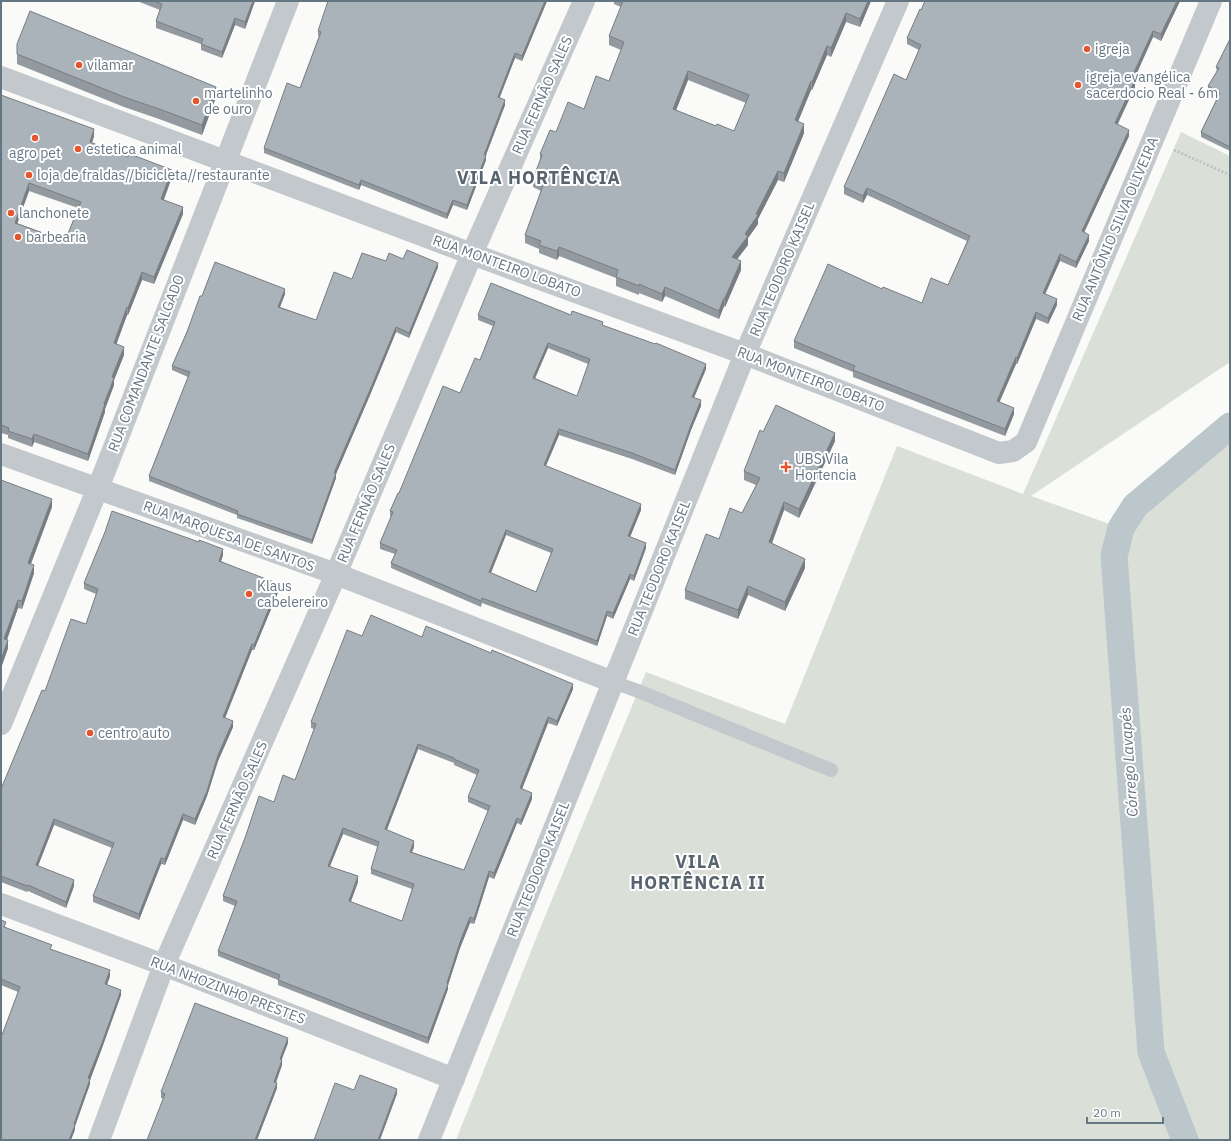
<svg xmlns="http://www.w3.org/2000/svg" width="1231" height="1141" viewBox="0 0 1231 1141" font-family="'IBM Plex Sans',sans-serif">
<rect width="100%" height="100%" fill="#fafaf8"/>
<path fill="#dadfd7" d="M1181,132l49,24v206l-199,134 90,32 14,-22 95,-80v714h-774l85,-214 105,-254 139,52 112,-278 126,48z"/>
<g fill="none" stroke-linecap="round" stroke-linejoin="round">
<path stroke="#bbc7cb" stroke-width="27" d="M1185,1140l-34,-88 -37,-496 7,-28 14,-22 95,-80"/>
<path stroke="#bbbfc2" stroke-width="2.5" stroke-dasharray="2 2" stroke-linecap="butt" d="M1174,150l56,25"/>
<path stroke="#c3c8cc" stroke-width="14" d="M613,682l25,9 193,79"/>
<g stroke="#c3c8cc" stroke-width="22">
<path d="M1,77l471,177 273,100 254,99 14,-2 13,-9 185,-441"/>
<path d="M1,454l335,120 277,108"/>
<path d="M1,724l103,-251 184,-472"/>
<path d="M1,904l163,61 290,114"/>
<path d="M99,1140l65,-175 172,-391 136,-320 112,-253"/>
<path d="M429,1140l316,-786 153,-353"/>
</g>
</g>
<g fill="#929a9f" fill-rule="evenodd">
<path d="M137,1h118l-10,28 -10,-4 -13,33 -21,-8v-6l-45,-16v-7l4,-11z"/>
<path d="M547,1l-25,60 -7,-3 -16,40 6,7 -19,50v5l-19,50 -14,-5 -6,14 -86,-34 -2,5 -95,-37v-5l36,-60 19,-52h-1v-5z"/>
<path d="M614,1h257l-11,26 -14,-5 -15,35 -4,-2 -15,35h-1l-13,31 6,12 -20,49 -6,-2 -20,39v5l-10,14v7l-11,14 4,11 -16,37 -1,-1 -5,13 -54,-23 -3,6 -23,-9v2l-23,-9v-8l-57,-22 -2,4 -18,-7v-4l-14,-6v-8l16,-44 -8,-4v-8l7,-18v-7l16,-22 28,-23 25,-28 12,-31 -12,-5v-9l12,-29 -7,-3zM688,80l58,23 -12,28 -18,-5 -40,-16z"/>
<path d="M1180,1l-19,40 -8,-4 -19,43 1,7 -18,37 12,12 -45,96 5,9 -13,27 -16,-7 -15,33 12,11 -9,19 -12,-5 -19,45h-1l-17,38 15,12 -9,22 -152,-59v-5l-59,-24v-7l88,-52 40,14 26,-18 19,-44 -100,-46 -4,8 -19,-9v-7l62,-107 13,-30 -12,-6v-6l14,-28z"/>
<path d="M1230,39v112l-29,-14v-5l17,-36 -10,-5v-5l9,-14 -1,-5z"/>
<path d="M17,44l199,53 -14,38 -43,-16 -35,-12 -107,-43z"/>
<path d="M1,95l93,41 -2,7 80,34 -8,23 19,14 -29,70 -12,-4 -14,35h-1l-11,29 8,11 -10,25v5l-9,24v3l-17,49 -54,-19 -2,5 -24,-9v-3l-7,-2zM29,191l49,17 -13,33 -48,-18z"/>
<path d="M403,259l35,8 -29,71 -13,-6 -26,63 -34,79v4l-24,66 -75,-26v-3l-88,-34v-5l39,-99 -16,-7v-4l30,-70 83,-2 -5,13 36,13 36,-41 34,-18z"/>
<path d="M478,315h93l32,10 103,44 -12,29 7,8 -10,24 -16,45 -43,-16 -73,-24 -13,31 95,44 -11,27 16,11 -12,33 -4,-2 -17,40 -6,-3 -10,30 -115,-43 -1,4 -90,-39v-5l4,-9 -15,-5v-6l11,-26 -1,-1v-5l9,-18 61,-100 20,-33 13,-34 -15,-6zM548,348l40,16 -11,32 -42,-18zM506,535l45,18 -15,39 -45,-19z"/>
<path d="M763,432l72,9 -36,77 -15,-8 -12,33 33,25 -20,43 -37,-16 -10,24 -53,-20v-9l34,-51 23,-26 14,-28 -12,-5v-9z"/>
<path d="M1,480l51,27 -21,57 3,9 -12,36 -4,-1 -11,32 1,8 -7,20z"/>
<path d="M223,555l-2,6 58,29 -25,60h-2l-27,68 8,9 -15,34 -11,35 -12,29 -12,-5 -18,45 -4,-1 -22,56 -46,-18v-6l19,-48 -58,-23 -16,41 36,20 -8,22 -38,-17 -1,1 -26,-10v-93l44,-98 41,-67 10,-30 -12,-5v-6z"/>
<path d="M362,636l60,1 151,52 -16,37 -9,-3 -26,66 10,10 -11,26 -4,-2 -23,56 -5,-2 -15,47 -4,-1 -10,25 -12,37v4l-20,55 -150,-59v-5l-60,-24v-5l17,-45 -12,-5v-5l51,-94 21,-22 19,-51 -3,-1v-6zM418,749l36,14v2l23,10 -9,22v5l20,9 -24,59 -52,-18 2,-5 -28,-17zM343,834l35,13 -7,22v5l41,15 -10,32 -52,-19 8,-20 -28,-16z"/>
<path d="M1,920l5,8 46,22 58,26 -3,9 14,10 -19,53 -12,32v4l-15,42v4l-73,-95 16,-43 -17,-7z"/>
<path d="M288,1043l-7,17 1,5 -6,18 1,5 -20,52h-110l17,-41 -3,-1v-6z"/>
</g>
<g fill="#777d82">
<path d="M253,1h2l-10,28v-7z"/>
<path d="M545,1h2l-25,60v-5z"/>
<path d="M868,1h3l-11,26v-8z"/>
<path d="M1177,1h3l-19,40v-7z"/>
<path d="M846,13v9l-15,35v-9z"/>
<path d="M235,18v7l-13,33v-6z"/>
<path d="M1153,31v6l-22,48v-6z"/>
<path d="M827,46v9l-15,35v-8z"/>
<path d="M515,53v5l-17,44v-5z"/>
<path d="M688,71v9l-15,38v-9z"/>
<path d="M1135,80v7l-20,43v-7z"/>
<path d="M811,81v9l-16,39v-9z"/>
<path d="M216,87v10l-14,38v-10z"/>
<path d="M505,100v5l-21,55v-5z"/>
<path d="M804,124v9l-20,49v-9z"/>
<path d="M94,129v7l-4,13v-7z"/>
<path d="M1129,130v6l-47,101v-6z"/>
<path d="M486,155v5l-19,50v-5z"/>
<path d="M172,170v7l-11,29v-7z"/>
<path d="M778,171v9l-20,39v5l-10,14v7l-16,21v-9l24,-43z"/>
<path d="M361,180v5l-2,5v-5z"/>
<path d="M29,183v8l-14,39v-7z"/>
<path d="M867,188v7l-4,8v-7z"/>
<path d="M453,200v5l-6,14v-5z"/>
<path d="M183,207v7l-29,70v-7z"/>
<path d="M1089,235v6l-13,27v-6z"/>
<path d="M559,247v9l-2,4v-9z"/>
<path d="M1060,254v7l-17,38v-6z"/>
<path d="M741,261v9l-16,37v-9z"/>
<path d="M438,263v4l-29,71v-5z"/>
<path d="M142,272v8l-14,35v-7z"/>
<path d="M665,287v9l-3,6v-8z"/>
<path d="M285,289v5l-7,18v-5z"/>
<path d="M724,298v8l-5,13v-8z"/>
<path d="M1057,299v6l-9,19v-6z"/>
<path d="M127,307v8l-13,36v-8z"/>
<path d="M1036,312v7l-19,45v-6z"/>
<path d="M396,327v5l-26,63 -34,79v4l-24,66v-4l22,-67z"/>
<path d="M548,343v5l-15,35v-5z"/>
<path d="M124,347v8l-10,25v5l-9,24v3l-17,49v-7l24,-77z"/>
<path d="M1016,357v7l-19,44v-7z"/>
<path d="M706,364v5l-14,33v-5z"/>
<path d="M701,400v6l-10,24 -16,45v-5l16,-45z"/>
<path d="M1014,408v6l-9,22v-7z"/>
<path d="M559,429v6l-15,35v-5z"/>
<path d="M835,433v8l-36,77v-9z"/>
<path d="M34,434v8l-2,5v-8z"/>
<path d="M52,499v8l-24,64v-8z"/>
<path d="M784,502v8l-15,41v-9z"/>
<path d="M641,504v6l-13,32v-6z"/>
<path d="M506,530v5l-17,42v-5z"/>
<path d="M646,543v5l-12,33v-5z"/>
<path d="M223,549v6l-4,12v-6z"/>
<path d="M805,559v9l-20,43v-9z"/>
<path d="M34,565v8l-12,36v-8z"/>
<path d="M630,574v5l-17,40v-6z"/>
<path d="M279,584v6l-25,60v-5z"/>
<path d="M748,586v9l-10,24v-9z"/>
<path d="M18,600v8l-14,39v-8z"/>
<path d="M607,611v5l-10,30v-5z"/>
<path d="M8,640v8l-7,20v-8z"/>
<path d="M252,644v6l-29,73v-6z"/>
<path d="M573,684v5l-16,37v-5z"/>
<path d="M548,717v6l-28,71v-6z"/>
<path d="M233,721v6l-15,34 -11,35 -12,29v-6l23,-64z"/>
<path d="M418,744v5l-33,86v-6z"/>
<path d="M532,793v6l-11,26v-5z"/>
<path d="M183,814v6l-18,45v-6z"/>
<path d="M517,818v5l-23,56v-6z"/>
<path d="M54,819v6l-18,46v-6z"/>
<path d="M343,828v6l-15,37v-5z"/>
<path d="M414,841v6l-4,10v-5z"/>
<path d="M161,858v6l-22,56v-6z"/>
<path d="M489,871v6l-15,47v-5z"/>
<path d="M358,876v6l-9,25v-6z"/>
<path d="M74,880v6l-8,22v-6z"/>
<path d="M470,917v6l-10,25 -12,37v4l-20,55v-6l19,-55 13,-41z"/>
<path d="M110,970v6l-5,14v-6z"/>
<path d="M121,990v5l-19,53 -12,32v4l-15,42v4l-4,10h-2l5,-16 14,-46z"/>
<path d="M288,1038v5l-8,21v-5z"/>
<path d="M282,1060v5l-8,22v-5z"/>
<path d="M277,1083v5l-20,52h-2z"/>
<path d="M397,1089v5l-17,46h-2z"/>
</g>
<g fill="#aab3b9" stroke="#777d82" fill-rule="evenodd">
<path d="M154,1h99l-8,21 -10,-4 -13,34 -21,-8 2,-5 -47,-18 6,-17z"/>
<path d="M328,1h217l-23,55 -7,-3 -17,44 7,3 -21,55h2l-19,50 -14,-5 -6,14 -86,-34 -2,5 -95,-37 23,-65 13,5 21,-56 -3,-1z"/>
<path d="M623,1h245l-8,18 -14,-6 -15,35 -4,-2 -15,36 -1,-1 -16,39 9,4 -20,49 -6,-2 -22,43 2,1 -13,19 3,2 -16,21 9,4 -16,37h-1l-5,13 -54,-24 -3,7 -23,-10v2l-23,-9 2,-7 -59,-23 -2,4 -18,-6 2,-4 -16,-6 19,-52 -11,-4 9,-24 -2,-1 10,-24 6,2 12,-30 16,7 12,-33 13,5 15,-39 -15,-6zM688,71l61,24 -15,36 -17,-7 -1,2 -43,-17z"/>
<path d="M925,1h252l-16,33 -8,-3 -22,48 4,1 -20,43 14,7 -47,101 7,4 -13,27 -16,-8 -17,39 14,6 -9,19 -12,-6 -19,46 -1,-1 -19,44 17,7 -9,21 -152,-59 2,-4 -61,-25 34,-77 54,25 1,-2 39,16 9,-25 17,7 22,-49 -103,-48 -4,8 -19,-9 50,-113 12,6 15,-35 -14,-7 13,-29 1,1z"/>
<path d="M30,11l186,76 -14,38 -43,-16 -35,-12 -107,-43v-10z"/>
<path d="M1230,39v108l-29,-15 19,-39 -12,-7 11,-18 -3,-1z"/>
<path d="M1,95l93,34 -4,13 38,15 2,-3 42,16 -11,29 22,8 -29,70 -12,-5 -14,36 -1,-1 -13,36 10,4 -12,30 2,1 -10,26h1l-17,50 -54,-20 -2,5 -24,-8 1,-3 -8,-3zM29,183l52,19 -16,39 -50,-18z"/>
<path d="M407,250l31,13 -29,70 -13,-6 -26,63 -36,83h2l-24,67 -75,-26 1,-3 -89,-35 41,-104 -18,-6 15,-34 13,-36h2l13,-34 70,27 -7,18 38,13 18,-48 18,7 10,-26 24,8 3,-8 14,6z"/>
<path d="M491,283l80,32 1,-4 31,11 -1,3 53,19 1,-1 50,21 -14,33 9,3 -10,25 -16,45 -43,-17 -73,-24 -15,36 97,39 -13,32 18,7 -12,33 -4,-2 -17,39 -6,-2 -10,30 -115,-43 -1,3 -90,-38 6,-13 -17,-7 13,-31 -3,-1 8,-18h1l44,-107 17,7 15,-35 5,2 15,-38 -17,-7zM548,343l42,16 -13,37 -44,-18zM506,530l47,19 -17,43 -47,-20z"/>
<path d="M776,405l59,28 -36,76 -15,-7 -15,40 36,17 -20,43 -37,-16 -10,24 -53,-20 21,-56 13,5 11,-31 12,5 18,-35 -16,-7 16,-41 3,2z"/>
<path d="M1,480l51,19 -24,64 6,2 -12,36 -4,-1 -14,39 4,1 -7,20z"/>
<path d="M112,511l87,31v-2l24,9 -4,12 60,23 -25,61 -2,-1 -29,73 10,4 -15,34 -11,36 -12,28 -12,-5 -18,45 -4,-1 -22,56 -46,-18 21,-53 -60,-24 -18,46 38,15 -8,22 -38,-17 -1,1 -26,-10v-32l1,-2h-1v-53l41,-99 3,1 26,-72 15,5 12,-35 -14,-6 21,-51z"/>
<path d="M371,615l51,22 4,-11 65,27 1,-3 81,34 -16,37 -9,-4 -28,71 12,5 -11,27 -4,-2 -23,55 -5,-2 -15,48 -4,-2 -10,25 -13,41 1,1 -20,54 -150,-58 2,-5 -62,-24 19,-50 -14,-5 23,-61 13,-39 15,6 9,-27 12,5 21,-56 -5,-2 36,-92 15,6zM418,744l36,14v1l25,11 -11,27 22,9 -26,64 -54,-18 4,-11 -29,-12zM343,828l36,14 -8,27 43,15 -12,37 -53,-20 9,-25 -30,-10z"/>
<path d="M1,920l5,2 -2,5 48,18 -2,4 60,21 -5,14 16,6 -19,53 -14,35 2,1 -16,45 1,1 -6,15h-68v-105h1l18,-48 -19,-8z"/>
<path d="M195,1003l93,35 -8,21 2,1 -8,22 3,1 -22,57h-108l18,-46 -4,-2z"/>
<path d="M360,1075l37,14 -19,51h-64l21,-57 19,7z"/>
</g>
<g fill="#e4572e" stroke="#fff" stroke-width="1.5">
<circle cx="1087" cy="49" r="4"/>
<circle cx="79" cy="65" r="4"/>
<circle cx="1078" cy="85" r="4"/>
<circle cx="196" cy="101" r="4"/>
<circle cx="35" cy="138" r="4"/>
<circle cx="78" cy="149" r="4"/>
<circle cx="29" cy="175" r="4"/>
<circle cx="11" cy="213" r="4"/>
<circle cx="18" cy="237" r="4"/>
<path d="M784 461h4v4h4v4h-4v4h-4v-4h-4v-4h4z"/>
<circle cx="249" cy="594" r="4"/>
<circle cx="90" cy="733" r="4"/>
</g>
<g text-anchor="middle" stroke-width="4" stroke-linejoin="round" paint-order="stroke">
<g font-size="14" fill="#657683" stroke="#fff" text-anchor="start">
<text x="1095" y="54">igreja</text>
<text x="87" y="70">vilamar</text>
<text x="1086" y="82">igreja evangélica<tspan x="1086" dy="16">sacerdocio Real - 6m</tspan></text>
<text x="204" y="98">martelinho<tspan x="204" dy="16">de ouro</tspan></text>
<text x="86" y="154">estetica animal</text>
<text x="35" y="158" text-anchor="middle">agro pet</text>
<text x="37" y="180">loja de fraldas//bicicleta//restaurante</text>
<text x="19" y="218">lanchonete</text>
<text x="26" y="242">barbearia</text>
<text x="795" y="464">UBS Vila<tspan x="795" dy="16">Hortencia</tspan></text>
<text x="257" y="591">Klaus<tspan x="257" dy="16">cabelereiro</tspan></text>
<text x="98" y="738">centro auto</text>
</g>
<g font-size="14" fill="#657683" stroke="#fff">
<text transform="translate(542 95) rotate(-66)" y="5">RUA FERNÃO SALES</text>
<text transform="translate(1115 229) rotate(-67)" y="5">RUA ANTÔNIO SILVA OLIVEIRA</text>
<text transform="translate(507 266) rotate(20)" y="5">RUA MONTEIRO LOBATO</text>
<text transform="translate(782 269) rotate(-67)" y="5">RUA TEODORO KAISEL</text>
<text transform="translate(146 363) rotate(-69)" y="5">RUA COMANDANTE SALGADO</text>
<text transform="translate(811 379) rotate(21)" y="5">RUA MONTEIRO LOBATO</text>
<text transform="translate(366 503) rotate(-67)" y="5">RUA FERNÃO SALES</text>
<text transform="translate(229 536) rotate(20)" y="5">RUA MARQUESA DE SANTOS</text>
<text transform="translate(659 568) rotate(-68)" y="5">RUA TEODORO KAISEL</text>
<text transform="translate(237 800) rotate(-66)" y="5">RUA FERNÃO SALES</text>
<text transform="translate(538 869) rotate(-68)" y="5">RUA TEODORO KAISEL</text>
<text transform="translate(228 990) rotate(21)" y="5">RUA NHOZINHO PRESTES</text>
</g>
<g font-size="15" font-style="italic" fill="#60757c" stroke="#fff">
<text transform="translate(1129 762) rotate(-94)" y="5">Córrego Lavapés</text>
</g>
<g font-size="18" font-weight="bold" letter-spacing="1" fill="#57646e" stroke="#fff">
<text x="539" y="184">VILA HORTÊNCIA</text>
<text x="698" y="868">VILA<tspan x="698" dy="21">HORTÊNCIA II</tspan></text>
</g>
</g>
<rect width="1231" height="1141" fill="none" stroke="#657683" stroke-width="4"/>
<path d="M1087 1117v6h76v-6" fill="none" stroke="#657683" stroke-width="2"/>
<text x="1093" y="1117" font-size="12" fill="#657683" stroke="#ffffff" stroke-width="3" paint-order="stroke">20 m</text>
</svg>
